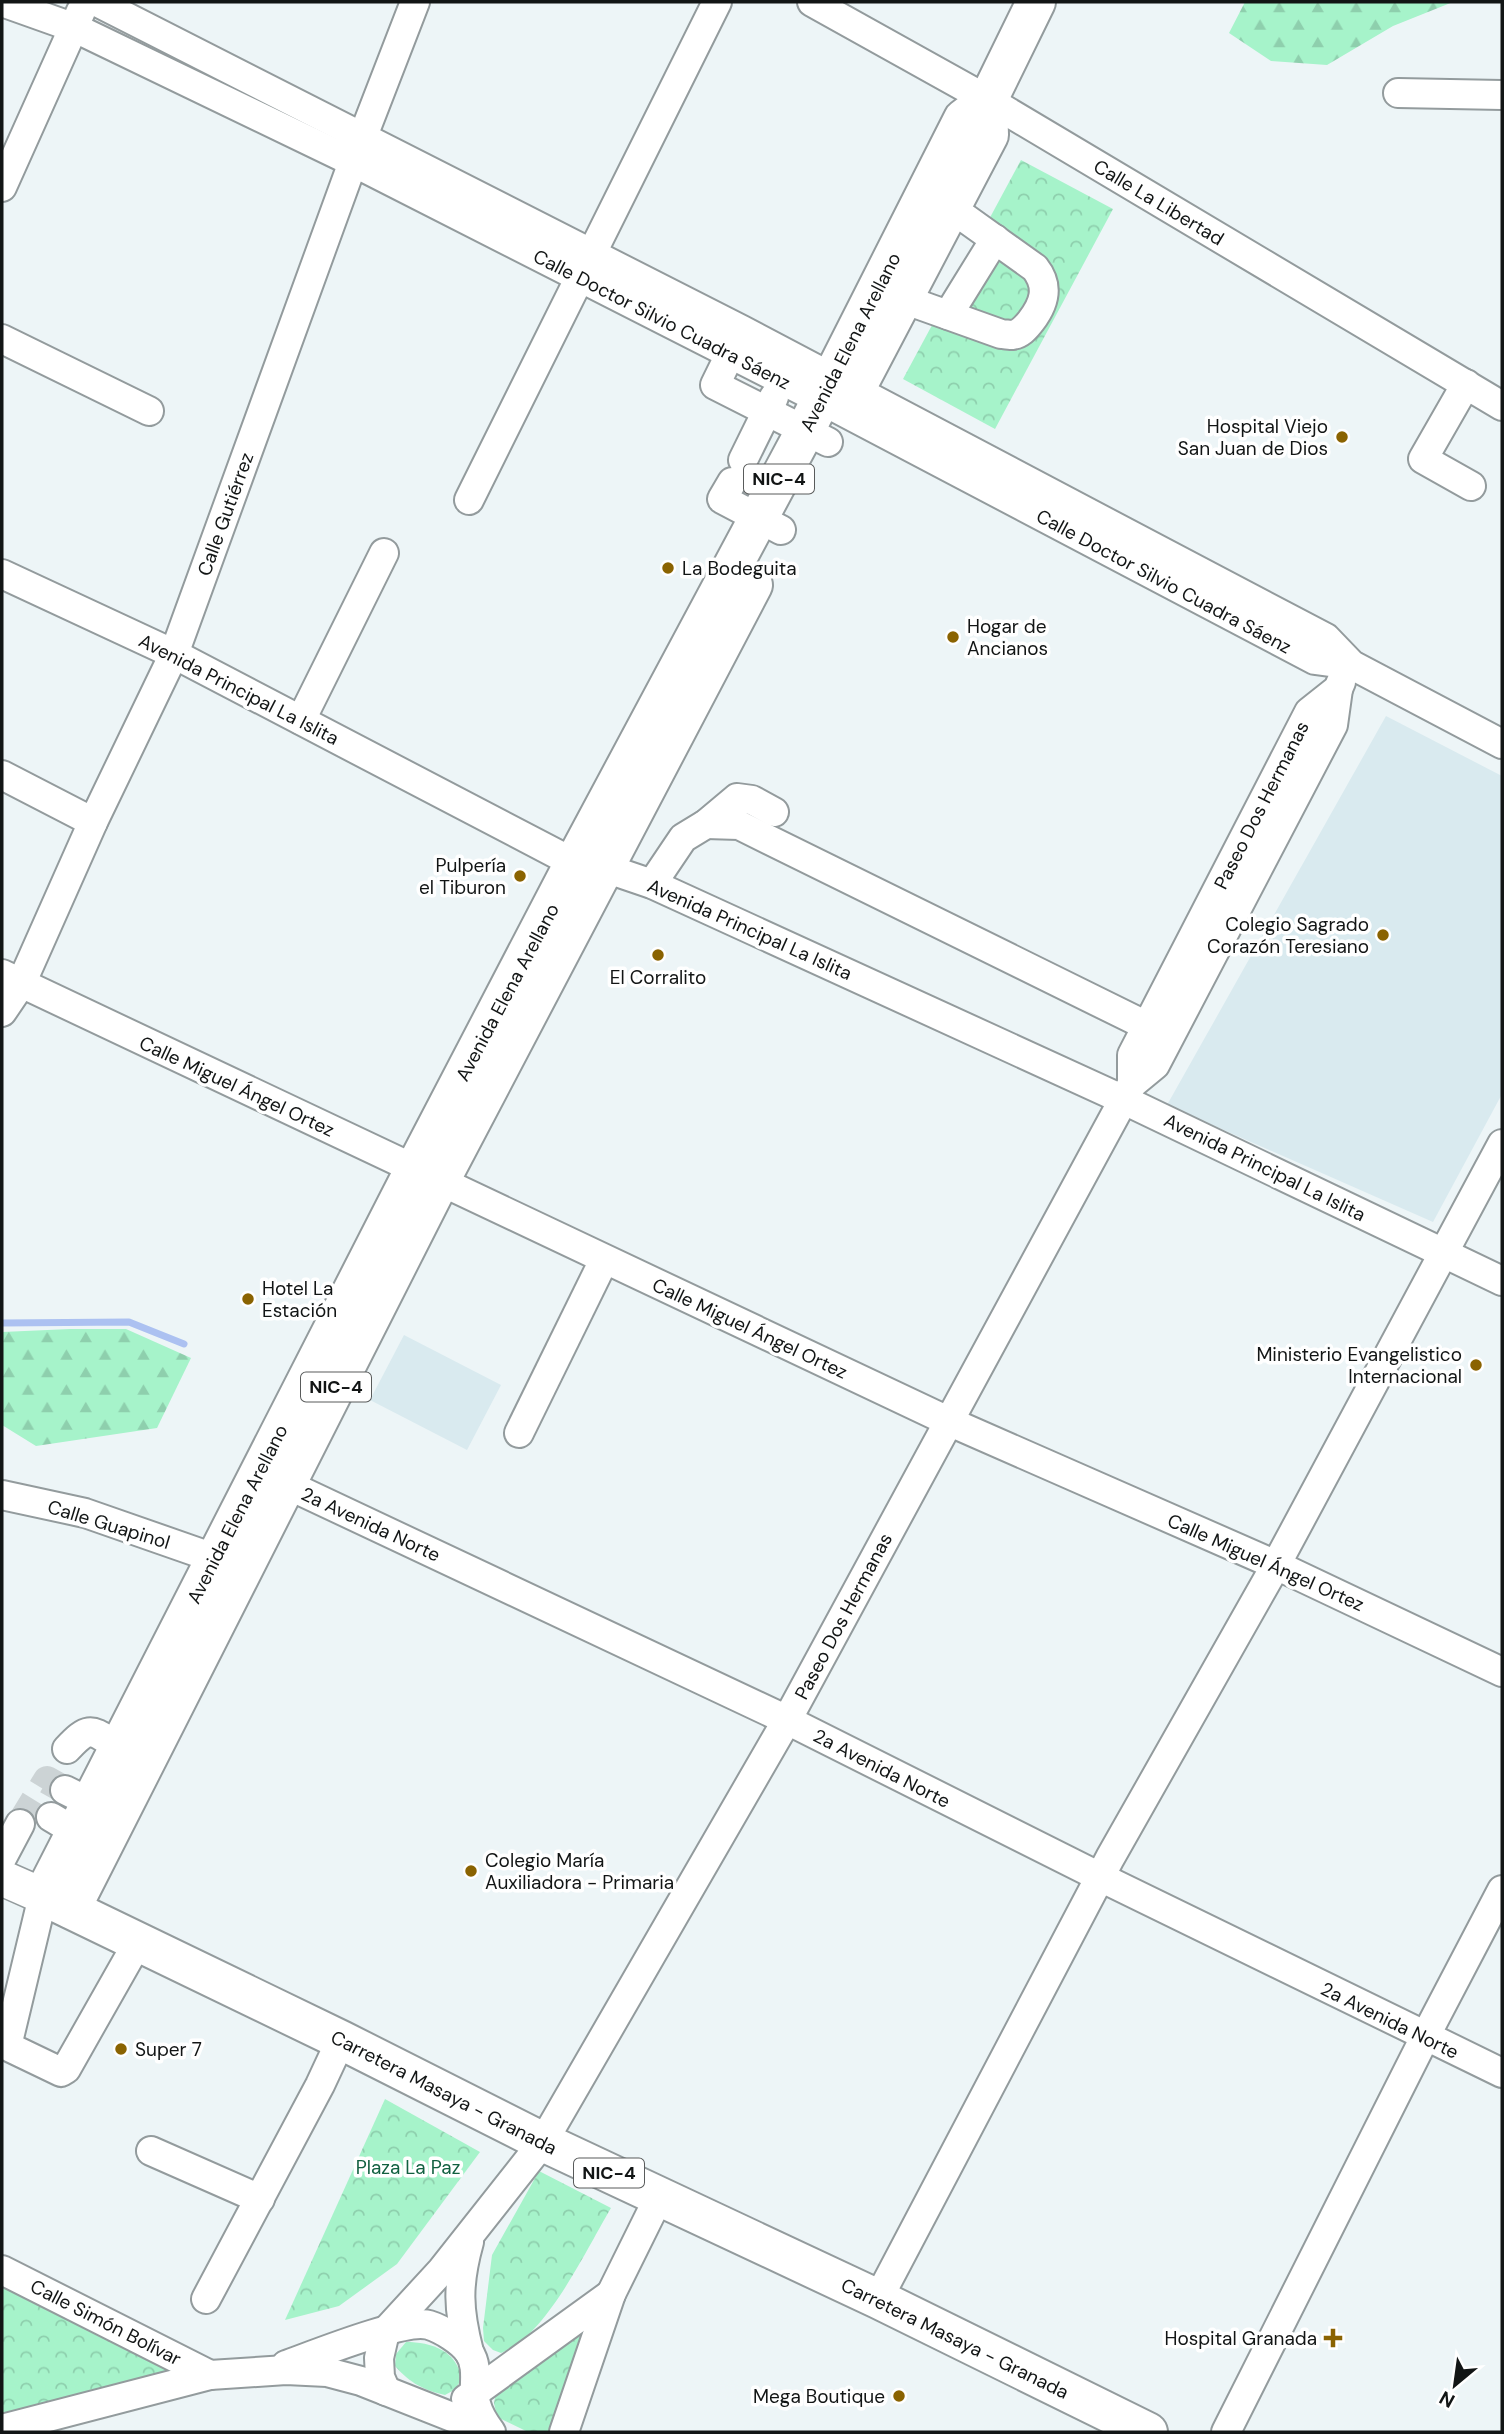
<svg xmlns="http://www.w3.org/2000/svg" width="1504" height="2434" viewBox="0 0 1504 2434" font-family="'DM Sans',sans-serif">
<defs>
<pattern id="forest-firs" width="22" height="20" patternUnits="userSpaceOnUse" patternTransform="scale(1.75)"><rect width="22" height="20" fill="#a6f3ca"/><path d="M5 1l3.5 6h-7zM16 11l3.5 6h-7z" fill="#8ecfad"/></pattern>
<pattern id="park-crowns" width="20" height="18" patternUnits="userSpaceOnUse" patternTransform="scale(1.75)"><rect width="20" height="18" fill="#a6f3ca"/><path d="M2 6a3 3 0 1 1 6 0M12 15a3 3 0 1 1 6 0" fill="none" stroke="#8ecfad"/></pattern>
</defs>
<rect width="100%" height="100%" fill="#edf5f7"/>
<g fill="#d9eaef">
<path d="M1386,716l116,60v318l-69,128 -266,-117z"/>
<path d="M404,1335l97,50 -34,65 -97,-50z"/>
</g>
<g fill="url(#forest-firs)">
<path d="M1245,2h208l-60,24 -66,39 -56,-4 -42,-28z"/>
<path d="M70,1329h56l65,29 -34,70 -121,18 -34,-21v-93z"/>
</g>
<g fill="url(#park-crowns)">
<path d="M1021,160l92,49 -118,220 -92,-50z"/>
<path d="M385,2099l95,53 -83,112 -58,42 -54,14z"/>
<path d="M539,2171l72,37c-24,40 -65,129 -110,145l-8,-3 -9,-9 -1,-13 9,-73z"/>
<path d="M2,2273l208,102 -208,39z"/>
<path d="M585,2328l-32,104h-25l-31,-15 -3,-14 3,-16z"/>
<path d="M406,2342c25,0 52,9 55,37l-5,10 -11,6c-22,-5 -35,-12 -50,-29l1,-12z"/>
</g>
<g fill="none" stroke-linecap="round" stroke-linejoin="round">
<path stroke="#acc1f1" stroke-width="7" d="M2,1323l127,-1 55,22"/>
<path stroke="#ccd3d5" stroke-width="28" stroke-dasharray="28 14" stroke-linecap="butt" d="M20,1824l27,-44 18,10"/>
<g stroke="#939b9d" stroke-width="32">
<g id="minor">
<path d="M2,2l73,26 278,134 468,238 494,260 37,5"/>
<path d="M97,2l645,328 485,256 99,52 26,27 150,79"/>
<path d="M812,2l176,98 514,306"/>
<path d="M1398,93l104,2"/>
<path d="M2,187l79,-176"/>
<path d="M903,299l98,35c1,0 10,1 11,1 9,-1 14,-8 19,-14 13,-17 19,-34 4,-53l-84,-60"/>
<path d="M948,315l47,-76"/>
<path d="M738,338l-23,47 113,57"/>
<path d="M2,339l147,72"/>
<path d="M1466,384l-43,75 48,27"/>
<path d="M743,460l31,-63"/>
<path d="M732,482l-10,17 59,31"/>
<path d="M469,500l248,-498"/>
<path d="M2,574l172,80 400,209 31,5 47,16 472,216 378,181"/>
<path d="M301,720l83,-167"/>
<path d="M2,775l91,47"/>
<path d="M706,824l33,1 408,201"/>
<path d="M652,884l31,-46 23,-14 31,-26 15,2 22,12"/>
<path d="M2,974l946,447 328,144 226,107"/>
<path d="M2,1012l19,-28 72,-162 81,-168 179,-492 62,-160"/>
<path d="M1132,1084v-29l177,-343 29,-23 3,-7"/>
<path d="M519,1433l85,-173"/>
<path d="M271,1477l516,243 313,157 402,196"/>
<path d="M2,1495l83,18 129,45"/>
<path d="M67,1749c24,-26 25,-18 52,-2"/>
<path d="M65,1790l26,13"/>
<path d="M51,1817l25,15"/>
<path d="M2,1858l18,-34"/>
<path d="M43,1896l-35,146 3,6 50,24 5,-3 72,-127"/>
<path d="M151,2151l109,48"/>
<path d="M2,2270l208,105"/>
<path d="M206,2299l114,-214 21,-45"/>
<path d="M878,2299l232,-441 166,-293 226,-421"/>
<path d="M469,2352c-11,-43 -12,-67 0,-110"/>
<path d="M286,2365c28,-10 119,-47 143,-40 13,4 32,16 40,27 11,17 3,35 7,52 3,11 8,19 15,28"/>
<path d="M386,2391l-6,-14 -1,-19 6,-26 57,-62 101,-128 244,-422 345,-636 23,-19 178,-340 5,-36"/>
<path d="M466,2399l145,-105"/>
<path d="M2,2429l208,-54 76,-5 41,2 34,9 129,51"/>
<path d="M564,2432l47,-138 48,-97"/>
<path d="M1226,2432l199,-395 77,-147"/>
</g>
</g>
<g stroke="#939b9d" stroke-width="38">
<path id="major" d="M2,1878l41,18"/>
</g>
<g stroke="#939b9d" stroke-width="42">
<g id="highway">
<path d="M1036,2l-48,98 -25,19 -158,312 -231,432 -160,307 -371,726 298,144 202,102 335,157 270,133"/>
<path d="M849,402l140,-267 -1,-35"/>
<path d="M71,1909l368,-726 314,-598"/>
</g>
</g>
<use href="#minor" stroke="#fff" stroke-width="28"/>
<use href="#major" stroke="#fff" stroke-width="35"/>
<use href="#highway" stroke="#fff" stroke-width="38"/>
</g>
<g fill="#8a6301" stroke="#fff" stroke-width="2.5">
<circle cx="1342" cy="437" r="7"/>
<circle cx="668" cy="568" r="7"/>
<circle cx="953" cy="637" r="7"/>
<circle cx="520" cy="876" r="7"/>
<circle cx="1383" cy="935" r="7"/>
<circle cx="658" cy="955" r="7"/>
<circle cx="248" cy="1299" r="7"/>
<circle cx="1476" cy="1365" r="7"/>
<circle cx="471" cy="1871" r="7"/>
<circle cx="121" cy="2049" r="7"/>
<path d="M1329.5 2327.5h7v7h7v7h-7v7h-7v-7h-7v-7h7z"/>
<circle cx="899" cy="2396" r="7"/>
</g>
<g text-anchor="middle" stroke-width="7" stroke-linejoin="round" paint-order="stroke">
<g fill="#fff" stroke="#595b5b" stroke-width="2">
<rect x="744" y="464.5" width="70" height="29" rx="5"/>
<rect x="301" y="1372.5" width="70" height="29" rx="5"/>
<rect x="574" y="2158.5" width="70" height="29" rx="5"/>
</g>
<g font-size="18" font-weight="bold" fill="#121515">
<text x="779" y="485">NIC-4</text>
<text x="336" y="1393">NIC-4</text>
<text x="609" y="2179">NIC-4</text>
</g>
<g font-size="19" fill="#121515" stroke="#fff">
<text transform="translate(1159 202) rotate(31)" y="7">Calle La Libertad</text>
<text transform="translate(662 319) rotate(27)" y="7">Calle Doctor Silvio Cuadra Sáenz</text>
<text transform="translate(850 342) rotate(-63)" y="7">Avenida Elena Arellano</text>
<text transform="translate(225 514) rotate(-70)" y="7">Calle Gutiérrez</text>
<text transform="translate(1164 581) rotate(28)" y="7">Calle Doctor Silvio Cuadra Sáenz</text>
<text transform="translate(239 689) rotate(27)" y="7">Avenida Principal La Islita</text>
<text transform="translate(1261 805) rotate(-63)" y="7">Paseo Dos Hermanas</text>
<text transform="translate(750 929) rotate(24)" y="7">Avenida Principal La Islita</text>
<text transform="translate(507 992) rotate(-62)" y="7">Avenida Elena Arellano</text>
<text transform="translate(237 1086) rotate(25)" y="7">Calle Miguel Ángel Ortez</text>
<text transform="translate(1265 1167) rotate(26)" y="7">Avenida Principal La Islita</text>
<text transform="translate(750 1328) rotate(25)" y="7">Calle Miguel Ángel Ortez</text>
<text transform="translate(237 1514) rotate(-63)" y="7">Avenida Elena Arellano</text>
<text transform="translate(109 1524) rotate(17)" y="7">Calle Guapinol</text>
<text transform="translate(371 1524) rotate(25)" y="7">2a Avenida Norte</text>
<text transform="translate(1266 1562) rotate(24)" y="7">Calle Miguel Ángel Ortez</text>
<text transform="translate(843 1616) rotate(-62)" y="7">Paseo Dos Hermanas</text>
<text transform="translate(882 1768) rotate(27)" y="7">2a Avenida Norte</text>
<text transform="translate(1390 2020) rotate(26)" y="7">2a Avenida Norte</text>
<text transform="translate(444 2092) rotate(27)" y="7">Carretera Masaya - Granada</text>
<text transform="translate(106 2322) rotate(27)" y="7">Calle Simón Bolívar</text>
<text transform="translate(955 2338) rotate(26)" y="7">Carretera Masaya - Granada</text>
</g>
<g font-size="19" fill="#121515" stroke="#fff" text-anchor="end">
<text x="1328" y="433">Hospital Viejo<tspan x="1328" dy="22">San Juan de Dios</tspan></text>
<text x="682" y="575" text-anchor="start">La Bodeguita</text>
<text x="967" y="633" text-anchor="start">Hogar de<tspan x="967" dy="22">Ancianos</tspan></text>
<text x="506" y="872">Pulpería<tspan x="506" dy="22">el Tiburon</tspan></text>
<text x="1369" y="931">Colegio Sagrado<tspan x="1369" dy="22">Corazón Teresiano</tspan></text>
<text x="658" y="984" text-anchor="middle">El Corralito</text>
<text x="262" y="1295" text-anchor="start">Hotel La<tspan x="262" dy="22">Estación</tspan></text>
<text x="1462" y="1361">Ministerio Evangelistico<tspan x="1462" dy="22">Internacional</tspan></text>
<text x="485" y="1867" text-anchor="start">Colegio María<tspan x="485" dy="22">Auxiliadora - Primaria</tspan></text>
<text x="135" y="2056" text-anchor="start">Super 7</text>
<text x="1317" y="2345">Hospital Granada</text>
<text x="885" y="2403">Mega Boutique</text>
</g>
<g font-size="19" fill="#116040" stroke="#fff">
<text x="408" y="2174">Plaza La Paz</text>
</g>
</g>
<rect width="1504" height="2434" fill="none" stroke="#121515" stroke-width="7"/>
<g transform="translate(1455 2385) rotate(209)" stroke="#ffffff" stroke-width="5" paint-order="stroke">
<path d="M0-5L12 26L0 18L-12 26Z" fill="#121515"/>
<text y="-10" font-size="19" font-weight="bold" text-anchor="middle" fill="#121515">N</text>
</g>
</svg>
